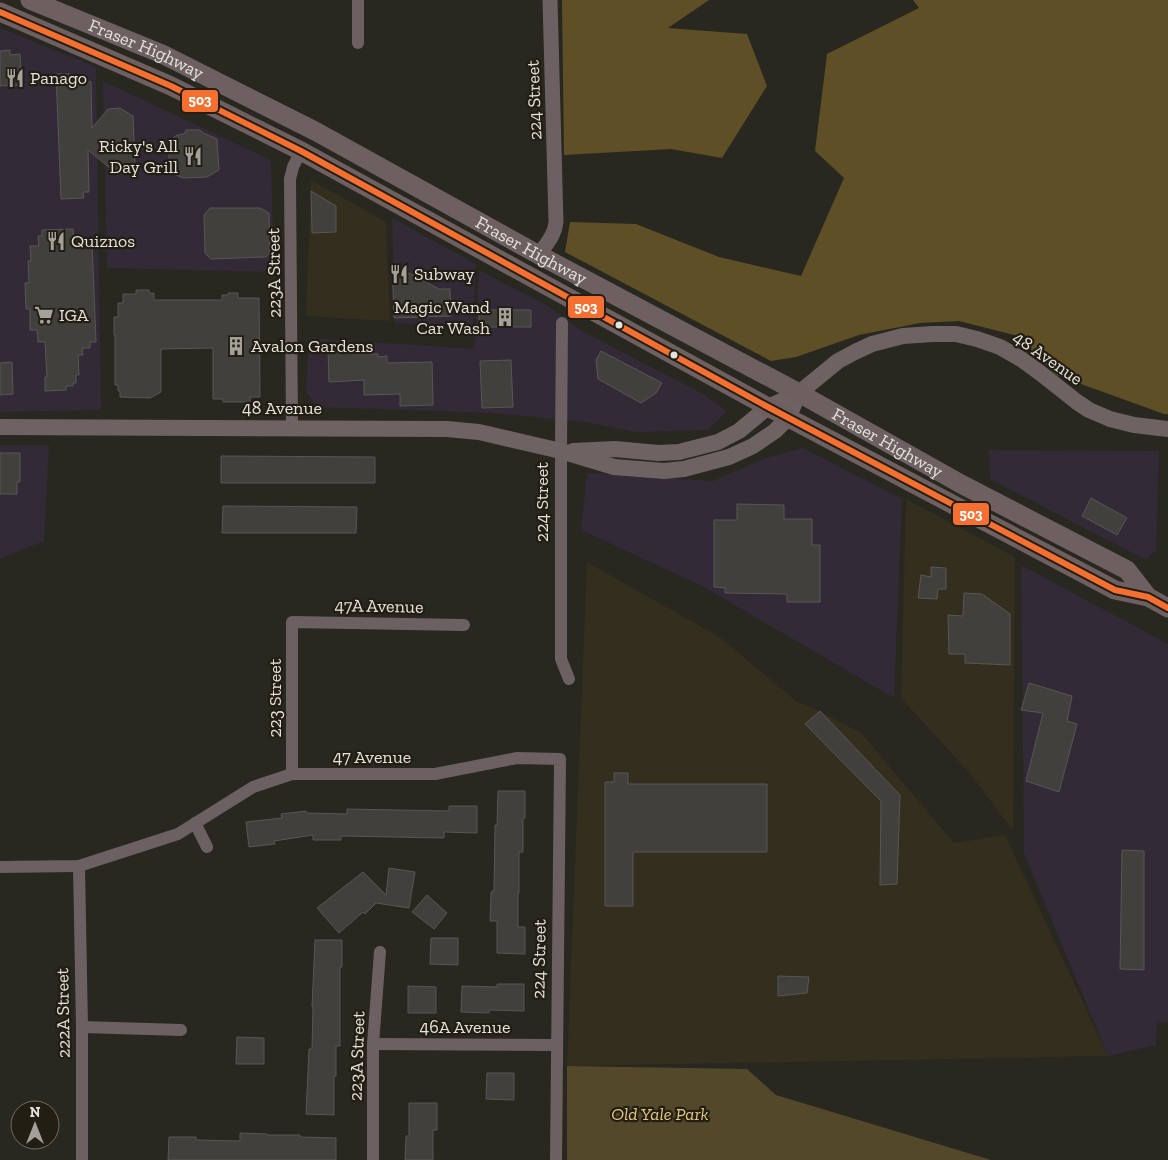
<svg xmlns="http://www.w3.org/2000/svg" width="1168" height="1160" viewBox="0 0 1168 1160" font-family="'Zilla Slab',serif">
<rect width="100%" height="100%" fill="#282720"/>
<g fill="#322a37">
<path d="M0,28l96,39 5,343 -101,2z"/>
<path d="M103,81l168,79 3,112 -167,-4z"/>
<path d="M392,218l84,46 -3,63 -78,-4z"/>
<path d="M479,270l71,37 32,24 123,64 22,16 -19,19 -72,2 -50,-10 -93,-9 -176,-6 -11,-15 3,-54 165,11z"/>
<path d="M0,445h49l-5,96 -44,18z"/>
<path d="M803,448l99,51 -8,199 -192,-112 -121,-56 6,-57 126,8 50,-22z"/>
<path d="M989,450l170,1 -3,99 -10,10 -156,-81z"/>
<path d="M1021,565l147,79v378l-11,1 -1,22 -48,11 -84,-203z"/>
</g>
<g fill="#342e1e">
<path d="M311,180l75,42 4,99 -84,-5z"/>
<path d="M906,499l109,58 -2,274 -41,-55 -71,-78z"/>
<path d="M587,562l134,76 76,64 12,4 52,27 93,110 51,-8 103,221 -541,10z"/>
</g>
<path fill="#53482a" d="M567,1066l180,3 29,26 215,65h-424z"/>
<g fill="#5e4f26">
<path d="M562,0h147l-41,28 79,6 20,52 -45,72 -51,-9 -107,6z"/>
<path d="M913,0h255v414h-4l-108,-39 -38,-39 -59,-15 -39,2 -61,12 -63,22 -25,4 -206,-109 5,-30 66,2 83,33 82,19 43,-98 -29,-27 12,-97 92,-46z"/>
</g>
<g fill="#42403d" stroke="#595655">
<path d="M10,50v5l10,-1 2,31 -22,1v-35z"/>
<path d="M56,74h13l22,8 1,46 16,-19 12,-1 13,8 2,47 -4,6h-20l-23,-19 1,42h-6l1,6 -23,1z"/>
<path d="M186,130h14l3,3 14,6 2,31 -12,7 -24,1 -14,-6v-31l8,-6 7,-1z"/>
<path d="M311,191l25,15v26l-24,1z"/>
<path d="M210,208h50l9,5 1,40 -4,4 -55,2 -6,-6 -1,-38z"/>
<path d="M73,229l1,14 18,-1 4,100h-6v6h-8l1,7h-5l1,20h-3v8h-3v3h-7v4l-21,1v-14h2l-2,-35h-7l-1,-12h-7v-21h-4l-1,-26h4l-1,-22h3l-1,-15h9l-1,-10h4v-6z"/>
<path d="M392,264l47,25h11l1,27 -57,2z"/>
<path d="M136,290h13v3h5v7h68v-5h6v-2h10v5h21l1,99h-10v5h-27v-3h-10v-51l-52,1v43l-11,6 -30,-1v-6h-2v-6h-3v-50h-1v-18h4v-14h5v-9h13z"/>
<path d="M479,310h52v17h-44v-3h-8z"/>
<path d="M354,349l1,5h23v3l9,-1v7l45,-1 1,43 -33,1v-12l-36,1v-15l-35,2 -1,-32z"/>
<path d="M601,351l61,32 -6,10 -15,10 -43,-24 -2,-19z"/>
<path d="M511,360l2,47 -31,1 -2,-47z"/>
<path d="M12,362l1,32 -13,1v-32z"/>
<path d="M0,453h20v29h-3v12h-17z"/>
<path d="M221,456l154,1v26h-154z"/>
<path d="M1091,498l36,20 -10,17 -35,-19z"/>
<path d="M737,504l47,1v14h28v26h8v57h-33v-8l-62,-1v-5l-11,-1v-67h23z"/>
<path d="M223,506l134,1 -1,26h-134z"/>
<path d="M931,567l15,1v21h-8l-1,10 -19,-1 3,-23 10,2z"/>
<path d="M964,593l18,1 28,20v51l-45,-2v-9h-16l-1,-39 15,1z"/>
<path d="M1029,683l43,13 -5,25 10,3 -18,68 -33,-11 17,-68 -22,-3z"/>
<path d="M820,711l80,84 -3,89 -17,1 1,-84 -76,-77z"/>
<path d="M614,773h14v11h139v68h-134v54h-28v-124h9z"/>
<path d="M498,791h27v27h-2v34h-4v41h-1v34h7v27l-28,-1v-32h-7l1,-27 1,-3h2l1,-66h2z"/>
<path d="M449,806h28v27l-33,-1v6l-103,-2v4h-28v-5l-39,6 1,3 -26,3 -3,-25 36,-4 -1,-4 25,-3 1,2 40,1v-5l102,2z"/>
<path d="M1122,850l22,1v119l-24,-1z"/>
<path d="M389,868l26,4 -6,36 -33,-5 -11,11 -2,-2 -24,21 -22,-25 46,-36 23,23z"/>
<path d="M427,895l20,18 -13,16 -22,-17z"/>
<path d="M431,938h27v27l-28,-1z"/>
<path d="M315,940h27v27h-2v79h-4v30h-2v39l-28,-1 3,-65h3l1,-42h-1z"/>
<path d="M778,976l31,1 -2,16 -29,3z"/>
<path d="M497,984h27v27l-35,-1v3l-28,-1 1,-26 35,1z"/>
<path d="M408,986l28,1v26h-28z"/>
<path d="M237,1037l27,1v26h-28z"/>
<path d="M487,1073h27v27l-28,-1z"/>
<path d="M409,1103h28v27h-4v30h-28l1,-24h3z"/>
<path d="M240,1133l27,1v1h33v2l36,1v22h-168l1,-23h27v3l44,1z"/>
</g>
<g fill="none" stroke-linecap="round" stroke-linejoin="round">
<g stroke="#6c6062" stroke-width="12">
<path d="M358,0v43"/>
<path d="M562,323l-1,128v208l8,20"/>
<path d="M292,428l-2,-249 3,-12 8,-16"/>
<path d="M292,774v-152l172,3"/>
<path d="M195,823l12,24"/>
<path d="M79,866l3,161v133"/>
<path d="M0,867l79,-1 99,-32 75,-47 39,-13h143l82,-16 43,1 -4,401"/>
<path d="M82,1027l99,3"/>
<path d="M373,1044l184,1"/>
<path d="M373,1160v-116l7,-92"/>
</g>
<path stroke="#6c6062" stroke-width="15" d="M539,255c7,-11 16,-20 17,-33l-6,-222"/>
<g stroke="#6f6263" stroke-width="16">
<path d="M0,427l447,2 32,3 82,19 53,16 50,4 20,-2 45,-12 24,-11 22,-15 13,-13 11,-25"/>
<path d="M573,451l42,-2 43,4 21,-1 39,-10 21,-11 29,-24 31,-14 39,-32 17,-9 17,-8 31,-8 30,-2h23l21,5 23,8 21,12 18,13 38,30 12,8 21,9 24,6 34,4"/>
</g>
<g stroke="#6e6061" stroke-width="19">
<path id="s1" d="M30,0l132,54 153,77 224,124 260,138 162,91 166,86 21,27"/>
<path d="M0,12l171,74 130,65 467,256 347,183 33,7 20,11"/>
</g>
<g stroke="#221e14" stroke-width="10">
<path id="bus-1" d="M0,12l171,74 130,65 467,256 347,183 33,7 20,11"/>
</g>
<use href="#bus-1" stroke="#f46f30" stroke-width="6"/>
</g>
<defs>
<g id="restaurant-bare" transform="scale(1.5)"><path d="M-5-6h1v4h1v-4h1v4h1v-4h1v5L-1.5 .5V6h-2V.5L-5-1ZM5-6V6H3V1.5H1.5Q1.5-4 5-6Z" fill="#a3a19a" stroke="#221e14" stroke-width="2.5" paint-order="stroke"/></g>
<g id="supermarket-bare" transform="scale(1.5)"><path d="M-6-5.5h2.5l.6 2H6L4.5 2H-2.5L-4.4-4H-6ZM-1.5 3.2a1.3 1.3 0 1 0 .1 0ZM3 3.2a1.3 1.3 0 1 0 .1 0Z" fill="#a3a19a" stroke="#221e14" stroke-width="2.5" paint-order="stroke"/></g>
<g id="building-bare" transform="scale(1.5)"><path d="M-4-6H4V6H1V3H-1V6H-4ZM-2.5-4.3h1.7v1.8h-1.7ZM.8-4.3h1.7v1.8H.8ZM-2.5-1h1.7V.8h-1.7ZM.8-1h1.7V.8H.8Z" fill="#a3a19a" stroke="#221e14" stroke-width="2.5" paint-order="stroke"/></g>
</defs>
<g fill-rule="evenodd">
<use href="#restaurant-bare" x="15" y="78"/>
<use href="#restaurant-bare" x="193" y="156"/>
<use href="#restaurant-bare" x="56" y="241"/>
<use href="#restaurant-bare" x="399" y="274"/>
<use href="#supermarket-bare" x="44" y="315"/>
<use href="#building-bare" x="505" y="317"/>
<use href="#building-bare" x="236" y="346"/>
</g>
<g fill="#e5e2dc" stroke="#221e14" stroke-width="2">
<circle cx="619" cy="325" r="4.5"/>
<circle cx="674" cy="355" r="4.5"/>
</g>
<g text-anchor="middle" stroke-width="4.5" stroke-linejoin="round" paint-order="stroke">
<g font-size="18" fill="#e5e2dc" stroke="#221e14">
<text dy="6" stroke="none"><textPath href="#s1" startOffset="126">Fraser Highway</textPath></text>
<text transform="translate(534 100) rotate(-92)" y="6">224 Street</text>
<text dy="6" stroke="none"><textPath href="#s1" startOffset="561">Fraser Highway</textPath></text>
<text transform="translate(274 273) rotate(-91)" y="6">223A Street</text>
<text transform="translate(1048 358) rotate(35)" y="6">48 Avenue</text>
<text x="282" y="414">48 Avenue</text>
<text dy="6" stroke="none"><textPath href="#s1" startOffset="966">Fraser Highway</textPath></text>
<text transform="translate(542 502) rotate(-90)" y="6">224 Street</text>
<text transform="translate(379 606) rotate(1)" y="6">47A Avenue</text>
<text transform="translate(275 698) rotate(-90)" y="6">223 Street</text>
<text x="372" y="763">47 Avenue</text>
<text transform="translate(539 959) rotate(-89)" y="6">224 Street</text>
<text transform="translate(63 1013) rotate(-91)" y="6">222A Street</text>
<text x="465" y="1033">46A Avenue</text>
<text transform="translate(357 1056) rotate(-88)" y="6">223A Street</text>
</g>
<g font-size="18" fill="#e5e2dc" stroke="#221e14" text-anchor="start">
<text x="30" y="84">Panago</text>
<text x="178" y="152" text-anchor="end">Ricky's All<tspan x="178" dy="21">Day Grill</tspan></text>
<text x="71" y="247">Quiznos</text>
<text x="414" y="280">Subway</text>
<text x="490" y="313" text-anchor="end">Magic Wand<tspan x="490" dy="21">Car Wash</tspan></text>
<text x="59" y="321">IGA</text>
<text x="251" y="352">Avalon Gardens</text>
</g>
<g font-size="18" font-style="italic" fill="#e5c87e" stroke="#221e14">
<text x="660" y="1120">Old Yale Park</text>
</g>
</g>
<g stroke="#221e14" stroke-width="2">
<rect x="181" y="89" width="38" height="24" rx="5" fill="#f46f30"/>
<rect x="567" y="295" width="38" height="24" rx="5" fill="#f46f30"/>
<rect x="952" y="502" width="38" height="24" rx="5" fill="#f46f30"/>
</g>
<g font-size="14" text-anchor="middle" font-weight="bold" fill="#fff">
<text x="200" y="105">503</text>
<text x="586" y="312">503</text>
<text x="971" y="519">503</text>
</g>
<g transform="translate(35 1125)"><circle r="24" fill="#221e14" stroke="#706c64"/>
<path d="M0-4L9 19L0 12L-9 19Z" fill="#a3a19a"/>
<text y="-8" font-size="14" font-weight="bold" text-anchor="middle" fill="#e5e2dc">N</text>
</g>
</svg>
